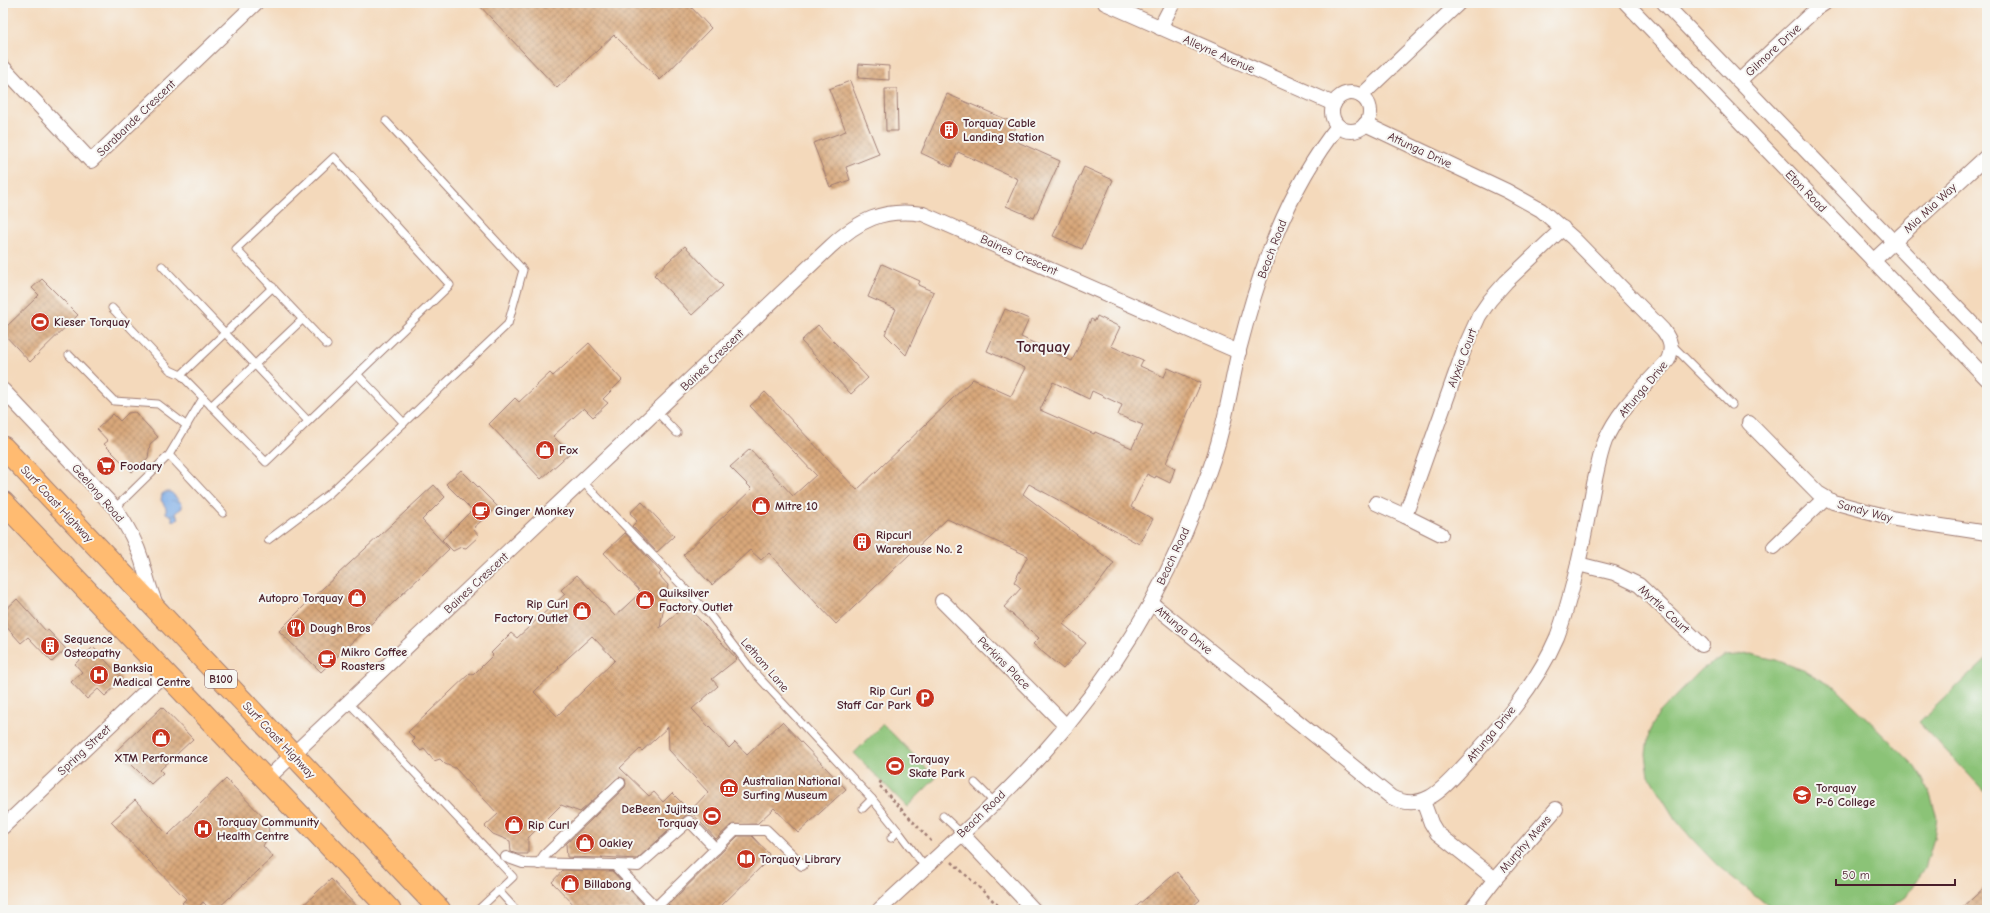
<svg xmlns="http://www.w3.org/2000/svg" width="1990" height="913" viewBox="0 0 1990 913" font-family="'Comic Neue',sans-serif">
<defs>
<pattern id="water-ripples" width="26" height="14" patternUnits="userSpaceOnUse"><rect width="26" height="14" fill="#7cace7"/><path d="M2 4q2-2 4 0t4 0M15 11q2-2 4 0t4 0" fill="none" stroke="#688bbb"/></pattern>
<pattern id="building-cross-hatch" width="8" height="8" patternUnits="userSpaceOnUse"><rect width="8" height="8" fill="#d8a77a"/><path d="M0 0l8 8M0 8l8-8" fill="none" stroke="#b18764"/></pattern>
</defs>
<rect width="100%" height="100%" fill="#f6f6f2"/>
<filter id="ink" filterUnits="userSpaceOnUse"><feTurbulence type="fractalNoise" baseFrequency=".025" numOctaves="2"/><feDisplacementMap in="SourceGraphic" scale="8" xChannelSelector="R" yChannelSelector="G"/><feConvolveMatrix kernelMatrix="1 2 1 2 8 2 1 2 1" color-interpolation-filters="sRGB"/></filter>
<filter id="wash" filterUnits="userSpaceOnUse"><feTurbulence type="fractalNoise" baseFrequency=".012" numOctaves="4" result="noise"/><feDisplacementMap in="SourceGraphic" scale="16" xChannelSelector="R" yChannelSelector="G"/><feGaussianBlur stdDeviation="0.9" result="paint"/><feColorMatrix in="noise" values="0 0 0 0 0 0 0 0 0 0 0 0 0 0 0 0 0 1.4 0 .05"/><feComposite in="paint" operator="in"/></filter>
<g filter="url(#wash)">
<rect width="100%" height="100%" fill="#f4d9bb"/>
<g fill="#8bc377" stroke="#6a7151">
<path d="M1751,654l25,6 27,10 33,18 80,79 13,24 8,27 -3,20 -9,30 -20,30 -17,12h-114l-56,-44 -25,-26 -18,-21 -26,-43 -3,-22 3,-22 10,-19 43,-44 23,-13z"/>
<path d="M1987,658v136l-68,-72z"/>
<path d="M883,724l53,54 -29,29 -53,-54z"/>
</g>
<path fill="url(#water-ripples)" stroke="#636689" d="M165,492h6l11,12v4l-7,5 4,5 -3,3 -4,-1v-4l-6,-3v-5l-5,-8 1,-6z"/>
<g id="blocks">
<g fill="url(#building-cross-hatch)" fill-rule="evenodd">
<path d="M477,3h210l24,25 -51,52 -46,-45 -57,53z"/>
<path d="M859,64l30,2v14l-31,-2z"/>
<path d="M850,81l29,73 -33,13 4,13 -20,7 -17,-44 33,-12 -17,-42z"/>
<path d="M885,89h12l1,42h-12z"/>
<path d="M947,94l70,30 -6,15 49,22 -26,57 -28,-12 12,-27 -60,-27 -7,15 -30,-14z"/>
<path d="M1084,167l29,13 -31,69 -29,-13z"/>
<path d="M685,246l38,40 -31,29 -38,-40z"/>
<path d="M882,264l38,17 -2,4 16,7 -28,63 -21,-21 11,-25 -28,-12z"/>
<path d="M42,279l36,36 -48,47 -27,-29v-3l36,-35 -7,-7z"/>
<path d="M1005,309l24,10 -8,18 51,24 19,-42 4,2 2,-5 23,11 -9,19 32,14 -3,6 24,11 4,-9 33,15 -35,80 9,5 -5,15 -14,-7 -1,2 -8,-4 -16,33 22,12 -14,25 -110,-60 -6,10 91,69 -18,24 -33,37 23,19 -23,26 -30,-25 6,-6 -35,-31 17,-19 -7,-6 14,-26 -81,-37 -111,105 -67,-71 -8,7 -11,-10 -38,35 -29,-30 69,-66 -22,-22 20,-18 43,47 23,-21 -66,-69 15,-14 92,98 116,-111 38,17 14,-28 -38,-17zM1053,382l36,17 3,-8 30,14 -4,10 25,10 -11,23 -37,-16 -1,2 -54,-24z"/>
<path d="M818,325l50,53 -17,16 -50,-53z"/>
<path d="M589,343l33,37 -19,19 5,4 -15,14 -9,-9 -31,28 17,17 -29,26 -52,-55 26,-26 4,4 31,-29 3,3z"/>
<path d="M135,412l23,25 -8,7 -2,14 -16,14 -28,-28 4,-3 -11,-12 16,-15 7,7 8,-8z"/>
<path d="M461,470l37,37 -24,20 2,1 -2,2 5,6 -13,12 -5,-1 -8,4 -11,-11 30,-30 -26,-26z"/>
<path d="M434,485l11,12 -23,23 27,29 -128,123 -42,-41 30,-30z"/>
<path d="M642,502l32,34 -17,16 -25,-26 5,-5 -7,-8z"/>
<path d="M625,533l36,39 -2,3 9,10 -8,43 26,-23 51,54 -25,20 6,7 -26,23 37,39 6,-6 12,13 35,-33 64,67 -48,44 -24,-25 -17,16 -26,1 -15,14 -24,-26 -7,3 -48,43 -36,-2 2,1 -36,-1 -1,-13 59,-57 1,-3 -1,-5 -6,-2 -39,35 -19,-7 -33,33v16h-11l-6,-2 -1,-11 -17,-7 -8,-8 13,-12 -43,-46 -10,-4 -5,-5 -6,2 -10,-12 -3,2 -9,-9 3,-3 -7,-7 62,-59 3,2 20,-20 -2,-2 20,-20 6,5 48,-44 -4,-4 16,-15 38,41 26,-24 -37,-39zM592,636l23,24 -58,56 -23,-24 25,-24 -1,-1zM668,727l1,23 39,42 -18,19 -18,-18 -9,9 -9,-10 -5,4 -29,-28 20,-19 2,2z"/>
<path d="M17,599l29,32 2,-1 18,19 -14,13 -24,-25 -7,6 -18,-20v-11z"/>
<path d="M93,647l30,32 -18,17 -7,-7 -11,10 -16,-17 11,-10 -7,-8z"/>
<path d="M162,707l31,32 -33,31 3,3 -12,11 -34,-34z"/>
<path d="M226,779l42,43 1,13 -6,11 10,11 -57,53h-5l-8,-8 -7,8h-6l-8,-7 4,-4 -75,-77 24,-22 33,35z"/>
<path d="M738,836h14l17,18 -2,7 -50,49h-44l-5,-5z"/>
<path d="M563,870l49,1 35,37v2h-68l-27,-28z"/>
<path d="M1177,872l23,28 -12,10h-56z"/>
<path d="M331,879l29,31h-62z"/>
<path d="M1987,885v25h-27z"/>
</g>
</g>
</g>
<g filter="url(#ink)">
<use href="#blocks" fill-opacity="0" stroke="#9f7c73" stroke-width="1"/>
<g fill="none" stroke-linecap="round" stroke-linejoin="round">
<g stroke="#9f7c73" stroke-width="9">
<g id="service">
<path d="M162,266l146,155"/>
<path d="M112,308l58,62 11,5 85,87 184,-177 -116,-128 -98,92 91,96"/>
<path d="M1672,345l60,60"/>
<path d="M69,355l45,46 44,3 29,22"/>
<path d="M357,374l47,49"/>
<path d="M181,375l92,-88"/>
<path d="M211,406l92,-87"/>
<path d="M657,412l20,21"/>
<path d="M169,455l54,58"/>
<path d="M583,482l127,133 42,55 120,129 26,32 27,36"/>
<path d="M115,508l54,-53 34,-57"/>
<path d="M268,540l62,-47 178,-169 15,-54 -137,-149"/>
<path d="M349,703l164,174 -35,33"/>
<path d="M975,783l19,19"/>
<path d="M863,808l9,-9"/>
<path d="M943,816l18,17"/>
<path d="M891,838l7,-7"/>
<path d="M498,890l18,20"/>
</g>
</g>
<g stroke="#9f7c73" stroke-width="12">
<g id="pedestrian">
<path d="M506,857l17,6 92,2 43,45"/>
<path d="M539,864l6,-9 75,-72"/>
<path d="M615,865l23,1 51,-45 27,28"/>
<path d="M653,910l82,-80h31l36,35"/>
</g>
</g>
<g stroke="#9f7c73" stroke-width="16">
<g id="minor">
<path d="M1105,3l229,101"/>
<path d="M1626,3l361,376"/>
<path d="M1664,3l323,336"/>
<path d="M1160,28l13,-25"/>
<path d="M3,67l88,94 165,-158"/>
<path d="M1739,81l77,-72 9,-6"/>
<circle cx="1351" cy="112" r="19"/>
<path d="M1361,96l98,-93"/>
<path d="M1873,261l114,-105"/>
<path d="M3,390l112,118c11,16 21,33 27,53 4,14 7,27 13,41"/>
<path d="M1749,423l69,70 15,9 63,17 91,14"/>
<path d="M1376,503l29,13"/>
<path d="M1441,534l-36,-18 60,-169 14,-31 11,-16 16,-18 57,-54"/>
<path d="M1774,547l51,-49"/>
<path d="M1578,564l36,9 25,12 63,60"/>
<path d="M942,601l124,125"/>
<path d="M1151,603l240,194c31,16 51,-7 71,-29 36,-39 74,-82 95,-131 9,-24 15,-48 21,-73 6,-26 11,-53 16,-80 3,-14 6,-30 11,-43 14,-33 40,-55 63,-81 5,-12 3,-19 -5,-30l-90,-92 -32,-28 -34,-19 -142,-67"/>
<path d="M266,780l564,-533c29,-27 53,-39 93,-33l316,138"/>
<path d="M1423,801l8,22 6,10 58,46 61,-70"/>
<path d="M3,827l162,-154"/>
<path d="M961,833l73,77"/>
<path d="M879,910c56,-52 114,-102 165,-158 69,-76 123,-166 158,-262 8,-20 15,-41 20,-62 7,-26 11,-52 17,-78 20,-79 48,-160 99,-224"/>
<path d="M1471,910l24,-31"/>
</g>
</g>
<g stroke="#9f7c73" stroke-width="23">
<g id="primary">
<path d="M3,447l437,463"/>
<path d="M3,502l387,408"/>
</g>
</g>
<g stroke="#9f7c73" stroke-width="2.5" stroke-dasharray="3 3" stroke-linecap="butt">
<path d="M881,781l-2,4 53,57"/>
<path d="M952,862l51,48"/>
</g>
<use href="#service" stroke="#fff" stroke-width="7"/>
<use href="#pedestrian" stroke="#fff" stroke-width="10"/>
<use href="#minor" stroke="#fff" stroke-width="14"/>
<use href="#primary" stroke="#ffbb71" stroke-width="21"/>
</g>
</g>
<defs>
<g id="building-disc" transform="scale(1)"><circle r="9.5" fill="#c8321e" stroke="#f6f6f2"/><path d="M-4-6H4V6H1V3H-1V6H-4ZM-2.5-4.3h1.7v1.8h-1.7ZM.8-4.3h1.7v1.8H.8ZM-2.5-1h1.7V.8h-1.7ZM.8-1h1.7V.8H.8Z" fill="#fff"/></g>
<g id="stadium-disc" transform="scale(1)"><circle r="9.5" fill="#c8321e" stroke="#f6f6f2"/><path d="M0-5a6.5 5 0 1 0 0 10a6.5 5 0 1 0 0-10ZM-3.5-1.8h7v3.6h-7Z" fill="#fff"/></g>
<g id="shop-disc" transform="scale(1)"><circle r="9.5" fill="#c8321e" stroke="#f6f6f2"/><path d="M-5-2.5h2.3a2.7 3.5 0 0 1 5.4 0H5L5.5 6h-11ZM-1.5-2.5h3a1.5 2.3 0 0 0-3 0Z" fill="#fff"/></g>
<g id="supermarket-disc" transform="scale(1)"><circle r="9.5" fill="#c8321e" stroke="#f6f6f2"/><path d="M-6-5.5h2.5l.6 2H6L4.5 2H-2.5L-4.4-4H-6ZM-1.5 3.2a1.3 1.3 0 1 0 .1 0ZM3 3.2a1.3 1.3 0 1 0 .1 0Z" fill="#fff"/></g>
<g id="cafe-disc" transform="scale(1)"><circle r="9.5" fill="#c8321e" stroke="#f6f6f2"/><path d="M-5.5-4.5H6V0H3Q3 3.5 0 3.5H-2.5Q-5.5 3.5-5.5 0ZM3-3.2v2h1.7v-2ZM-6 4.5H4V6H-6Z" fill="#fff"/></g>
<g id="restaurant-disc" transform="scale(1)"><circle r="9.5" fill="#c8321e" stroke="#f6f6f2"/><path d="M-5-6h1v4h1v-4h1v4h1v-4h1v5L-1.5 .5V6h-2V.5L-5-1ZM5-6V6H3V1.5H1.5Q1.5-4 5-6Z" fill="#fff"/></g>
<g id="hospital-disc" transform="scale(1)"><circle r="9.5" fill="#c8321e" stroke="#f6f6f2"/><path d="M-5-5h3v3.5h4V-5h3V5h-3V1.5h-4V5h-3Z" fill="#fff"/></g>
<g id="parking-disc" transform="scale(1)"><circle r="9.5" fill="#c8321e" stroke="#f6f6f2"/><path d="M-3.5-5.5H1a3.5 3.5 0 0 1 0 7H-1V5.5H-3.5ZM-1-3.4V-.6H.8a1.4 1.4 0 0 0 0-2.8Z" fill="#fff"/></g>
<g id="museum-disc" transform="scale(1)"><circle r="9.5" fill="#c8321e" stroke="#f6f6f2"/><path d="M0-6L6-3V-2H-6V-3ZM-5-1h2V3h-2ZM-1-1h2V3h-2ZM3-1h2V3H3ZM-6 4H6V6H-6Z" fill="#fff"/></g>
<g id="school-disc" transform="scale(1)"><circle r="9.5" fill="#c8321e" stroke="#f6f6f2"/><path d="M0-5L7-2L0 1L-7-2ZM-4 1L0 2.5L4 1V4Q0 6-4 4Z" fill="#fff"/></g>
<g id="library-disc" transform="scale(1)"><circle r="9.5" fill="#c8321e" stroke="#f6f6f2"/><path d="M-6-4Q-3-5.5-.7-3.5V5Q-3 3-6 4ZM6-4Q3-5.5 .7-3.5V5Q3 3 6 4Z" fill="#fff"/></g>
</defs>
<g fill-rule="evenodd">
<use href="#building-disc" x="949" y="130"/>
<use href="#stadium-disc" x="40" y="322"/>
<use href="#shop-disc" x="545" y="450"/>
<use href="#supermarket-disc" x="106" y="466"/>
<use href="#shop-disc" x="761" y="506"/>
<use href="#cafe-disc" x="481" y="511"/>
<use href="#building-disc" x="862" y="542"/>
<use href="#shop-disc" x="357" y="598"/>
<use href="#shop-disc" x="645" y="600"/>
<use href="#shop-disc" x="582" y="611"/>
<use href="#restaurant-disc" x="296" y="628"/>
<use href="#building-disc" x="50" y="646"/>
<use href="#cafe-disc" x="327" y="659"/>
<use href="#hospital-disc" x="99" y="675"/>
<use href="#parking-disc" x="925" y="698"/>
<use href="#shop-disc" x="161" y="738"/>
<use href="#stadium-disc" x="895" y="766"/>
<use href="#museum-disc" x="729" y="788"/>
<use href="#school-disc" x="1802" y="795"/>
<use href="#stadium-disc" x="712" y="816"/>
<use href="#shop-disc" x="514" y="825"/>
<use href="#hospital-disc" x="203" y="829"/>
<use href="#shop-disc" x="585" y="843"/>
<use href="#library-disc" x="746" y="859"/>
<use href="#shop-disc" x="570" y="884"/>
</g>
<g text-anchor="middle" stroke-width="4" stroke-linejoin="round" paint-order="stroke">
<rect fill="#f6f6f2" stroke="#7e6067" stroke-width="1" x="205" y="670" width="32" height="18" rx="3"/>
<g font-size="11" font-weight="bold" fill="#4a1f2b">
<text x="221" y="683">B100</text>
</g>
<g font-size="12" fill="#4a1f2b" stroke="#f6f6f2">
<text transform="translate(1773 50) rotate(-43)" y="4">Gilmore Drive</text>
<text transform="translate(1219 54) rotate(24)" y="4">Alleyne Avenue</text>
<text transform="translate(136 118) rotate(-44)" y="4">Sarabande Crescent</text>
<text transform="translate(1420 150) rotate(25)" y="4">Attunga Drive</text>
<text transform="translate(1806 191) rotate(46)" y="4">Eton Road</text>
<text transform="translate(1930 208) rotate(-43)" y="4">Mia Mia Way</text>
<text transform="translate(1272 249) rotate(-69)" y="4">Beach Road</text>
<text transform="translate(1019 255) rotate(24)" y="4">Baines Crescent</text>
<text transform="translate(1462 358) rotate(-69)" y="4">Alyxia Court</text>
<text transform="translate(712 360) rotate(-44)" y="4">Baines Crescent</text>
<text transform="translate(1643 389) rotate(-50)" y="4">Attunga Drive</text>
<text transform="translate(98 493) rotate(49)" y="4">Geelong Road</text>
<text transform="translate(57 504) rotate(47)" y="4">Surf Coast Highway</text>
<text transform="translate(1865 511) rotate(15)" y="4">Sandy Way</text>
<text transform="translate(1173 556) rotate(-65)" y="4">Beach Road</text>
<text transform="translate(476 583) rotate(-43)" y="4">Baines Crescent</text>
<text transform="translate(1664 609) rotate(43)" y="4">Myrtle Court</text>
<text transform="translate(1184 630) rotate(39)" y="4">Attunga Drive</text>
<text transform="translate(1004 663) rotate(45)" y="4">Perkins Place</text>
<text transform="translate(765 665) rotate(49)" y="4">Letham Lane</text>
<text transform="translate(1491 734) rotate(-50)" y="4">Attunga Drive</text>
<text transform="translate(279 740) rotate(47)" y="4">Surf Coast Highway</text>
<text transform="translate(84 750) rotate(-43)" y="4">Spring Street</text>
<text transform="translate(981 814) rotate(-44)" y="4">Beach Road</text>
<text transform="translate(1525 844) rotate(-49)" y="4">Murphy Mews</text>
</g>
<g font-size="12" font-weight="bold" fill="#4a1f2b" stroke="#f6f6f2" text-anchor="start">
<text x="963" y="127">Torquay Cable<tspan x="963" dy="14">Landing Station</tspan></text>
<text x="54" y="326">Kieser Torquay</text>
<text x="559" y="454">Fox</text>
<text x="120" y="470">Foodary</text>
<text x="775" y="510">Mitre 10</text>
<text x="495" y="515">Ginger Monkey</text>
<text x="876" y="539">Ripcurl<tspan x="876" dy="14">Warehouse No. 2</tspan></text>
<text x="659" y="597">Quiksilver<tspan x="659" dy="14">Factory Outlet</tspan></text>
<text x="343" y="602" text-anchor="end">Autopro Torquay</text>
<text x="568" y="608" text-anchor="end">Rip Curl<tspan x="568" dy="14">Factory Outlet</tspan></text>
<text x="310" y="632">Dough Bros</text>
<text x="64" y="643">Sequence<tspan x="64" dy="14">Osteopathy</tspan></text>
<text x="341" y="656">Mikro Coffee<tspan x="341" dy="14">Roasters</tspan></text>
<text x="113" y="672">Banksia<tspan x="113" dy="14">Medical Centre</tspan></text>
<text x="911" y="695" text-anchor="end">Rip Curl<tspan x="911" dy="14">Staff Car Park</tspan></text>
<text x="161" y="762" text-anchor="middle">XTM Performance</text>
<text x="909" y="763">Torquay<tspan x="909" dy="14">Skate Park</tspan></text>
<text x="743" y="785">Australian National<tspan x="743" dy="14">Surfing Museum</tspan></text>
<text x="1816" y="792">Torquay<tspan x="1816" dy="14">P-6 College</tspan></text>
<text x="698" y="813" text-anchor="end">DeBeen Jujitsu<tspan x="698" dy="14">Torquay</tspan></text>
<text x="217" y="826">Torquay Community<tspan x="217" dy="14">Health Centre</tspan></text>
<text x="528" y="829">Rip Curl</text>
<text x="599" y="847">Oakley</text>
<text x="760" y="863">Torquay Library</text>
<text x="584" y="888">Billabong</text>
</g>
<g font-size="16" font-weight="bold" fill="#4a1f2b" stroke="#f6f6f2">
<text x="1043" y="352">Torquay</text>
</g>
</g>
<rect width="1990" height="913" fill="none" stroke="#f6f6f2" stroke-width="16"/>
<path d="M1836 879v6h119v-6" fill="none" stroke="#4a1f2b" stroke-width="2"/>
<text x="1842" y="879" font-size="12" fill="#4a1f2b" stroke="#f6f6f2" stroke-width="3" paint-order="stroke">50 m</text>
</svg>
